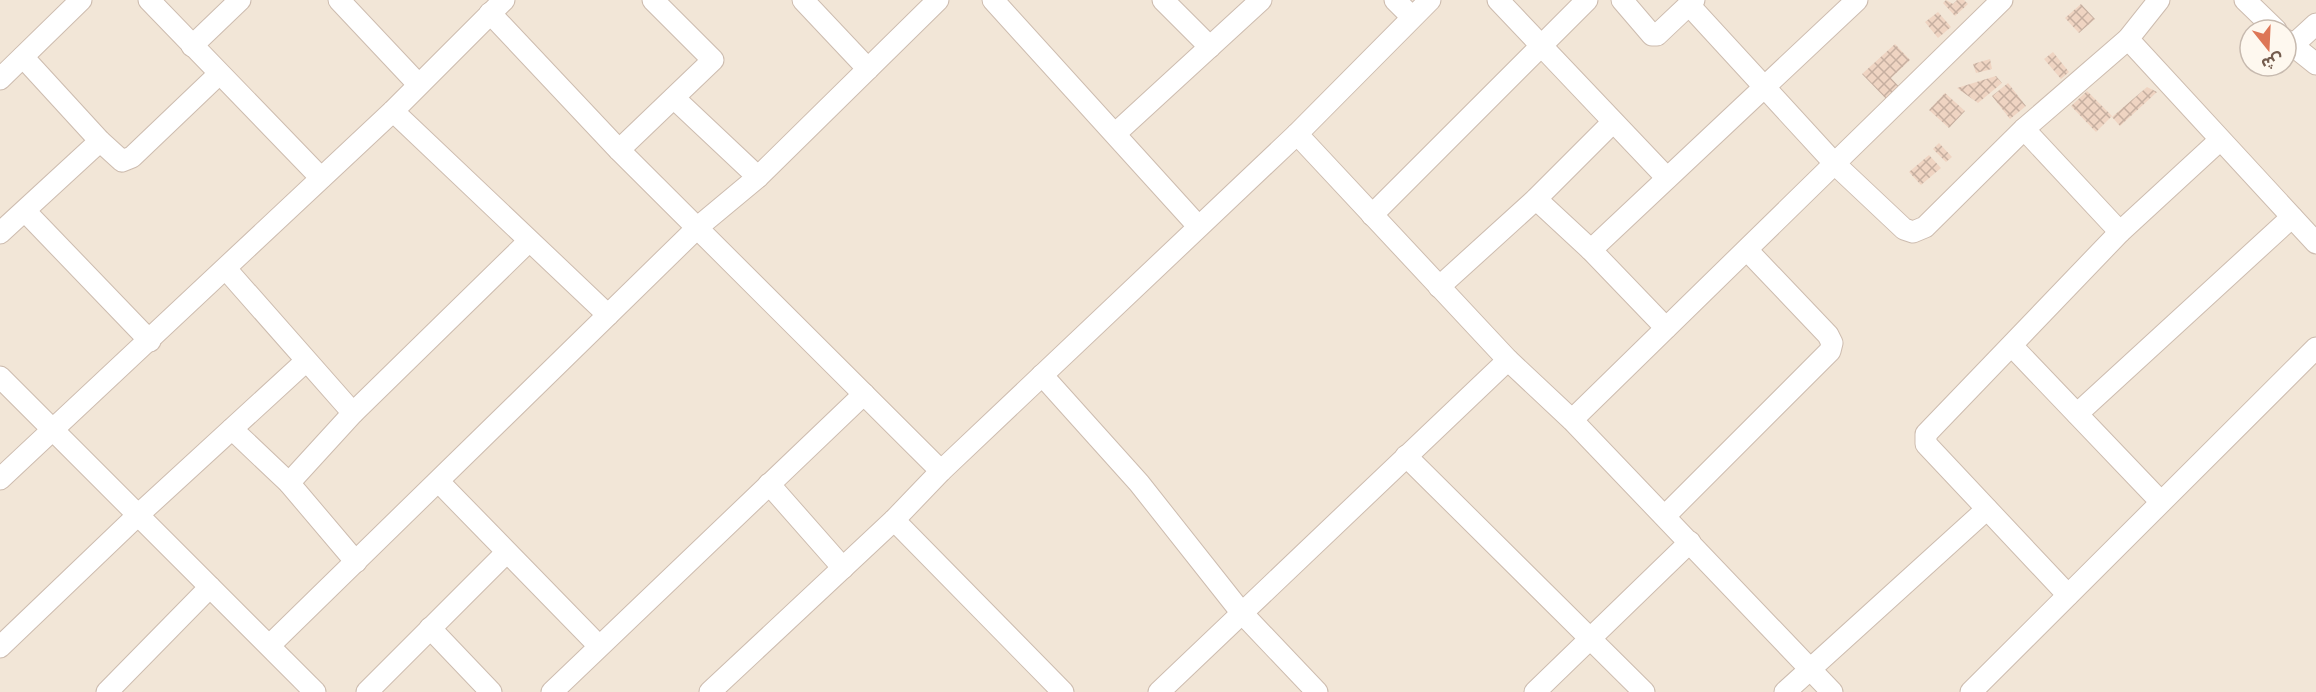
<svg xmlns="http://www.w3.org/2000/svg" width="2316" height="692" viewBox="0 0 2316 692" font-family="'Roboto Condensed','Noto Sans Arabic',sans-serif">
<defs>
<pattern id="building-cross-hatch" width="8" height="8" patternUnits="userSpaceOnUse" patternTransform="scale(1.5)"><rect width="8" height="8" fill="#efd4c2"/><path d="M0 0l8 8M0 8l8-8" fill="none" stroke="#c6afa0"/></pattern>
</defs>
<rect width="100%" height="100%" fill="#fbf4e9"/>
<path fill="#f2e6d7" fill-rule="evenodd" d="M0,0h2316v692h-2316zM2250,30h36v36h-36z"/>
<g fill="url(#building-cross-hatch)">
<path d="M1946,0l7,4 4,-4h7l4,4 -13,12 -12,-13z"/>
<path d="M2081,4l14,15 -16,14 -14,-15z"/>
<path d="M1938,12l13,15 -13,11 -13,-16z"/>
<path d="M1895,44l15,16 -19,18 13,14 -13,12 -29,-30z"/>
<path d="M2053,52l16,20 -8,7 -17,-20z"/>
<path d="M1990,59l2,10 -16,4 -3,-9z"/>
<path d="M1996,76l6,7 -24,20 -21,-15z"/>
<path d="M2008,83l18,23 -16,13 -18,-23z"/>
<path d="M2147,87l10,5 -37,34 -8,-9z"/>
<path d="M2087,91l25,25 -16,16 -25,-26z"/>
<path d="M1945,93l20,18 -16,17 -20,-18z"/>
<path d="M1939,143l13,14 -6,5 -13,-13z"/>
<path d="M1929,155l12,13 -20,17 -12,-13z"/>
</g>
<g fill="none" stroke-linecap="round" stroke-linejoin="round">
<g stroke="#cdbcaf" stroke-width="23">
<g id="street">
<path d="M149,0l172,178"/>
<path d="M339,0l79,84"/>
<path d="M803,0l65,69"/>
<path d="M993,0l205,226"/>
<path d="M1163,0l47,47"/>
<path d="M1395,0l17,17"/>
<path d="M1498,0l169,178"/>
<path d="M1622,0l30,35h5l37,-35"/>
<path d="M2245,0l31,30"/>
<path d="M1689,5l147,160 68,64 9,3 12,-5 99,-98 104,-90 31,-39"/>
<path d="M490,13l129,137 322,321"/>
<path d="M2128,39l188,204"/>
<path d="M2286,40l30,24"/>
<path d="M192,46l48,-46"/>
<path d="M2292,46l24,-22"/>
<path d="M23,57l77,84 22,20 10,-4 87,-83"/>
<path d="M0,79l81,-79"/>
<path d="M674,98l84,79"/>
<path d="M393,111l215,204"/>
<path d="M2024,129l96,103"/>
<path d="M1116,133l145,-133"/>
<path d="M1297,134l211,226 64,60 260,272"/>
<path d="M619,150l94,-90 -60,-60"/>
<path d="M1536,199l55,51 75,78"/>
<path d="M25,211l125,130"/>
<path d="M1372,215l215,-215"/>
<path d="M0,233l100,-92"/>
<path d="M1591,250l266,-250"/>
<path d="M226,269l127,144"/>
<path d="M1439,287l97,-88 77,-77"/>
<path d="M2012,346l149,156"/>
<path d="M1042,375l97,108 102,129 76,80"/>
<path d="M0,377l315,315"/>
<path d="M2077,414l215,-197"/>
<path d="M1572,420l430,-420"/>
<path d="M232,429l57,54 67,79"/>
<path d="M1406,456l238,236"/>
<path d="M0,479l393,-368 111,-111"/>
<path d="M439,482l160,164"/>
<path d="M289,483l64,-70 176,-172"/>
<path d="M769,484l74,84"/>
<path d="M1665,516l165,-165 2,-8 -4,-8 -81,-85"/>
<path d="M894,520l169,172"/>
<path d="M2068,595l-142,-151v-10l194,-202 100,-92"/>
<path d="M430,628l61,64"/>
<path d="M270,645l428,-418 60,-50 180,-177"/>
<path d="M0,647l138,-132 168,-154"/>
<path d="M107,692l103,-105"/>
<path d="M367,692l139,-139"/>
<path d="M552,692l312,-298"/>
<path d="M710,692l184,-172 47,-49 356,-337 133,-134"/>
<path d="M1159,692l349,-332"/>
<path d="M1535,692l155,-150"/>
<path d="M1785,692l202,-183"/>
<path d="M1971,692l345,-344"/>
</g>
</g>
<use href="#street" stroke="#fff" stroke-width="21"/>
</g>
<g transform="translate(2268 48) rotate(162)"><circle r="28" fill="#fef8ef" stroke="#c7baaf" stroke-width="1.5"/>
<path d="M0-4.5L10 22L0 15L-10 22Z" fill="#dd7656"/>
<text y="-9" font-size="16" font-weight="bold" text-anchor="middle" fill="#745c4e">ش</text>
</g>
</svg>
